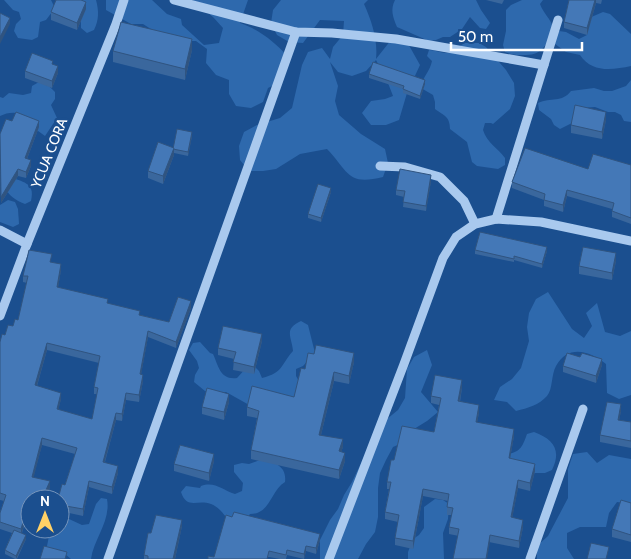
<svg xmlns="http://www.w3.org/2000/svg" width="631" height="559" viewBox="0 0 631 559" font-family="Cabin,sans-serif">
<rect width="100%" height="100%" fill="#1b4f8f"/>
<g fill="#2e69ad">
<path d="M4,0h47l4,8 -9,12 -6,2 -2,15 -6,3 -14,-2 -4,-7 2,-7 5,-5 -2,-7 -6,-2z"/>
<path d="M63,0h33c3,11 3,20 -2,30l-7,3 -6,-5v-7z"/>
<path d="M106,0h46l15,14 14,5 1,6 22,20 15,-2 4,-15 -10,-11 -21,-17h56l-8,23c18,6 35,19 47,33l-9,27 -10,5 -5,14 -12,6 -15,-2 -7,-12v-14l-13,-5 -10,-12 1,-14 -11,-8h-14l-28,-10 -11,-7h-12l-25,-14z"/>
<path d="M281,0h87l-4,4c8,18 14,36 12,55l15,-19h15l14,25 -13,28 -8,27 -13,5h-15l-9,-12 9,-12 14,-2 8,-3 -5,-13 -12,-23 -10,11 -14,5 -14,-4 -8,-10 8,24 -3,15 4,14 22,19 24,15 3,14 -5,14c-36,9 -34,-5 -56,-28l-27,5 -24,15 -13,2h-14l-9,-11 -1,-14 5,-14 13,-7 23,-7 12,-10 10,-43 6,-13 14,-4 8,11 3,-12 10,-12 1,-14 -24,-1 -17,23 -14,-1 -12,-7 -6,-12 2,-13z"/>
<path d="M395,0h81l5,10 9,13 -4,6 -6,-1 -10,-11 -8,12 -12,8h-7l-7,3 -7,1 -32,-14c-4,-10 -7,-17 -2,-27z"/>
<path d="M522,0h21l-3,4c3,9 11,15 14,25 -7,14 -11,26 -28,26 -8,0 -14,0 -21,-3l-2,-7 3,-14v-21l5,-5z"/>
<path d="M603,12l7,2 21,20v32c-19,4 -39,7 -51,-11l-14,-3 -11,-8 -1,-7 5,-6 7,1 13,7 8,-4 -2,-4 4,-13z"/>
<path d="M465,43h14l7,4 20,23 8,13 1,13 -5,13 -17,15 -2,-1h-6l-2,7c4,13 15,18 22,28v7l-7,4 -21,-3 -5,-4 -5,-20 -17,-13c0,-13 -6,-13 -15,-20v-7l-2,-7 -12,-7c1,-11 9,-16 11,-27l-5,-5 2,-6c6,0 12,3 17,3 6,-1 13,-7 19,-10z"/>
<path d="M631,80v42l-7,-1 -3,-6 -6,-3h-7l-13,-5 -14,1 -9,15 -12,6 -6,-4 -3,-6 -12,-9 -1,-7c13,-6 24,0 33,-12l23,-3 10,3h8l14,-5z"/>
<path d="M39,82l7,1 9,9v7l-4,6 6,13 -12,18 -11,-8c-4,-15 -21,-19 -34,-12v-19l3,1 6,-5 14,2 8,-2 1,-7z"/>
<path d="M0,167c3,3 6,6 10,9 11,7 26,5 21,25l-6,3c-20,-8 -22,-18 -25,-37z"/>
<path d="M8,200l7,2 3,7 1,15 -6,3 -13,-5v-17z"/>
<path d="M548,292l24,37 12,9 8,-12 -6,-13 11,-10 8,29 15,4 11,-5v64l-12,4 -12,-6 -1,-29c-16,-13 -38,-20 -50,2 -5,9 -3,23 -9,30 -8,9 -19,12 -31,15l-9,-9 -13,-2 6,-13 12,-8 9,-11 8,-27 -2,-14 2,-14 7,-14z"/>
<path d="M301,321l7,4 7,28 -12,13 -7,3v7l4,7 -2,14 -47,9 -25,-14 -14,1 -7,-2 -11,-9 1,-7 4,-7 -2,-7 -8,-11 4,-7 7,-1 10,11 3,1c6,13 7,26 24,24l10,-11 7,-1 5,5 3,7c22,-6 17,-11 31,-27 -1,-14 -10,-22 8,-30z"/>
<path d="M427,350l5,15 -11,27 17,20 -11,9 -13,8 -7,12 -14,6 -7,13 -6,13 -2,15v29l-3,15 -9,12 -8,15h-38v-19l10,-20 8,-11 6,-14 8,-13 19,-40 16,-23 11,-9 7,-12 2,-29 7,-12z"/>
<path d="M534,432c19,7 28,18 18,38l-7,3h-14l-88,-33 65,14c13,-2 15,-9 19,-20z"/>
<path d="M587,452l10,11 12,-8 22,4v45l-14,-2 -8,11 -3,14h-26l-13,6v15l7,11h-37v-13l11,-10 20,-38v-29l5,-15z"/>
<path d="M263,459c12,4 24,7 22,23 -15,9 -14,32 -35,32l-4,5 -20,-2c-4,-5 -9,-11 -15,-13 -14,-5 -24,6 -30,-12l5,-6 14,2 1,-2c14,-5 21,4 34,8l7,-3 1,-8 -9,-11v-7l8,-2 7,1z"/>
<path d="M101,498l6,1c4,22 -13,39 -16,60h-20l-6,-5 -19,-3 4,-20 10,-2v-7l9,-3 13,6 7,-1 7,-20z"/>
<path d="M435,499l8,1 6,4 -1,15 -5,14 1,26h-36v-7l5,-13 6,-4 5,-7v-21z"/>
</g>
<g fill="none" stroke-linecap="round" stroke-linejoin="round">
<g stroke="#a9c9ee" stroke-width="9">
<path d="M174,0l122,32 36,1 64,6 148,26"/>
<path d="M380,166l25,1 35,10 24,24 11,23"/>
<path d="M496,219l62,-199"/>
<path d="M0,230l27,14"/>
<path d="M0,316l27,-72 89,-220 8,-24"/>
<path d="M108,559l188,-527"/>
<path d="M329,559l75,-195 39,-106 13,-21 19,-13 21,-5 45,3 90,19"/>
<path d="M530,559l53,-150"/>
</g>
</g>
<g fill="#3a679d" fill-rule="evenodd">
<path d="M486,0h18l-2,4z"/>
<path d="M569,0h33l-1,4 -5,-1 -9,32 -23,-7v-6z"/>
<path d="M86,9l-9,21 -26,-10v-8z"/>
<path d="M192,50l-7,30 -72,-18v-11z"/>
<path d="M53,64l5,9 -6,15 -27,-10v-7z"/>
<path d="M369,74l56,10 -5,15 -17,-6v-4l-34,-11z"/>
<path d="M606,120l-4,19 -31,-6v-8z"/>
<path d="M12,121l27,6 -12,32 4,7 -5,12 -8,-2 -17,27 -1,-69z"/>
<path d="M192,136l-4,20 -14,-3v2l-11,29 -15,-6v-7l25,-23z"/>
<path d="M631,165v59l-19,-7v-8l-45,-13 -4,16 -19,-6v-6l-32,-12v-6l76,-13z"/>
<path d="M431,181l-5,30 -23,-4 1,-10 -8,-2v-5z"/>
<path d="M331,192l-10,30 -13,-4v-4z"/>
<path d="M475,250l72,1 -5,17 -28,-8v2l-39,-8z"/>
<path d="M616,261l-4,19 -33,-6v-8z"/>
<path d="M51,262l10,8 -3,17 50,16 32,12 29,7 22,-14 -15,40 -28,-11 -7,37 2,7 -4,21 -13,-2 -4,21 -6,-1 -11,42 13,11 -6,21 -23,-7 -6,29 -23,-5v-12l5,-14 10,-31 -33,-9 -9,33 17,10 -5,11h-15v8l-8,26 4,6 -9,20h-2l-10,-5v-4l7,-17 -12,-4v-16l4,-12 -4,-1v-158l18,-22 9,-37 -4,-1v-6zM47,350l52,13 -5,24v7h3l-5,25 -34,-9 3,-11 -24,-13z"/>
<path d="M262,341l-8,33 -21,-4 1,-11 -16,-4v-7z"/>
<path d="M354,362l-5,22 -15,-3 -13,54 22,12 -2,5 4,9 -6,18 -88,-20v-9l6,-32 -10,-2v-9l47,-10 11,-28z"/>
<path d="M602,365l-6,18 -33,-11v-6z"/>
<path d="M462,388l-2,14 19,11 -2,9 37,14 -4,22 25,13 -5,20 -12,-3 -6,30 11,9 -4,21 -70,-14v-7l3,-12h-5v-8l1,-6 -25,-5 -10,53 -18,-4v-7l3,-16 -13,-3v-7l4,-23h-2v-7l7,-22 40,-28 5,-27 -8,-2v-7z"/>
<path d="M229,402l-5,18 -22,-6v-7z"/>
<path d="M621,411l-2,9 12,2v26l-31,-6v-7z"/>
<path d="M214,461l-5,20 -35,-10v-7z"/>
<path d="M631,503v39l-19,-5v-8z"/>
<path d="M182,526l-7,33h-31v-4l7,-22z"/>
<path d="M320,540l-4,14 -10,-3 -2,8 -17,-4 -1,4h-6l-11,-2h-55z"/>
</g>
<g fill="#305480">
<path d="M595,0h1v3l-9,32v-7z"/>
<path d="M86,2v7l-9,21v-7z"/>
<path d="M10,18v6l-10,20v-7z"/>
<path d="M192,39v11l-7,30v-11z"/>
<path d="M58,66v7l-6,15v-7z"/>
<path d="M425,80v4l-5,15v-3z"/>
<path d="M606,112v8l-4,19v-7z"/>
<path d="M39,121v6l-14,37v-6z"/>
<path d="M192,132v4l-4,20v-4z"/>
<path d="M174,148v7l-11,29v-8z"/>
<path d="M31,160v6l-5,12v-6z"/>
<path d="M18,169v7l-17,27v-6z"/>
<path d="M431,175v6l-5,30v-5z"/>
<path d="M331,188v4l-10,30v-4z"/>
<path d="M567,190v6l-4,16v-7z"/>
<path d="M547,247v4l-5,17v-4z"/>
<path d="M616,253v8l-4,19v-7z"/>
<path d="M61,264v6l-4,24v-7z"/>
<path d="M191,301v7l-15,40v-6z"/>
<path d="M148,331v6l-8,44v-7z"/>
<path d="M262,334v7l-8,33v-7z"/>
<path d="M47,343v7l-12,42v-7z"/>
<path d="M354,353v9l-5,22v-8z"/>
<path d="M602,359v6l-6,18v-7z"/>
<path d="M334,372v9l-15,62v-8z"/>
<path d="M143,375v6l-4,21v-7z"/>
<path d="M462,380v8l-4,21v-8z"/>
<path d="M61,393v6l-4,17v-7z"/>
<path d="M126,393v7l-4,21v-7z"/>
<path d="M229,394v8l-5,18v-8z"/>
<path d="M621,404v7l-3,16v-7z"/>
<path d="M479,405v8l-3,16v-7z"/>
<path d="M116,413v7l-13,48v-6z"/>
<path d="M514,429v7l-5,29v-7z"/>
<path d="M42,438v7l-10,39v-7z"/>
<path d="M343,439v8l-4,12v-8z"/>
<path d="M345,453v8l-6,18v-9z"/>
<path d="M214,454v7l-5,20v-8z"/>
<path d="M535,464v7l-5,20v-8z"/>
<path d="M118,466v7l-6,21v-7z"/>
<path d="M518,480v8l-7,37v-8z"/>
<path d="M50,481v7l-5,11h-3z"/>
<path d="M89,481v6l-6,29v-7z"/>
<path d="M423,489v7l-10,53v-8z"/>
<path d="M30,500v7l-9,28v-6z"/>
<path d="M182,520v6l-7,33h-2z"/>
<path d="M523,520v7l-4,21v-7z"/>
<path d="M320,534v6l-4,14v-6z"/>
<path d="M26,535v4l-10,20v-3z"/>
<path d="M490,535v7l-3,17h-1z"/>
<path d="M306,546v5l-2,8v-5z"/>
</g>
<g fill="#4478b7" stroke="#305480" fill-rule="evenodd">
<path d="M56,0h25l5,2 -9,21 -26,-11z"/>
<path d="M569,0h26l-8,28 -23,-6z"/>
<path d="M0,13l10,5 -10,19z"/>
<path d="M121,22l71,17 -7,30 -72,-18z"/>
<path d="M32,53l21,8 -1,3 6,2 -6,15 -27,-10z"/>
<path d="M373,62l52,18 -5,16 -17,-7 1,-3 -35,-12z"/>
<path d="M575,105l31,7 -4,20 -31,-7z"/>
<path d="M16,112l23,9 -14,37 6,2 -5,12 -8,-3 -17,28 -1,-63 6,-15 6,2z"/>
<path d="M177,129l15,3 -4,20 -15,-3z"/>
<path d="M158,142l16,6 -11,28 -15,-5z"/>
<path d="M525,148l63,21 5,-15 38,11v53l-19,-7 2,-8 -47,-13 -4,15 -19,-5 1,-6 -33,-12z"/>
<path d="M400,169l31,6 -5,31 -23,-4 2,-11 -9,-1z"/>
<path d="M318,184l13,4 -10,30 -13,-4z"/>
<path d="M480,232l67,15 -5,17 -28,-8v3l-39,-9z"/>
<path d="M583,247l33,6 -4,20 -33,-7z"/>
<path d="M29,250l23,4 -2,8 11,2 -4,23 51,12 -1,4 33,8 -1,4 30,7 9,-25 13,4 -15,41 -28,-11 -8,43 3,1 -4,20 -13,-2 -4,21 -6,-1 -13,49 15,4 -6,21 -23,-6 -6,28 -23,-4v-6h-2l4,-15 3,1 12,-37 -35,-10 -10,39 18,4 -8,18 -11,-1 -1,1 -9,30 -21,-7v-9l6,-18 -6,-2v-151l2,-8 3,1 3,-10 5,1 2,-7 3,1 10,-44h-5zM47,343l53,13 -6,31 4,1 -6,31 -35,-10 4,-16 -26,-8z"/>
<path d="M223,326l39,8 -8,33 -21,-5 3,-10 -18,-4z"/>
<path d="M316,345l38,8 -5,23 -15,-4 -15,63 24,4 -4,12 6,2 -6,17 -88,-20 8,-39 -12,-4 5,-21 42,11 7,-29 4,1 3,-16 6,1z"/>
<path d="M567,353l13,4 2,-4 20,6 -6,17 -33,-10z"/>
<path d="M435,375l27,5 -4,21 21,4 -3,17 38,7 -5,29 26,6 -5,19 -12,-3 -7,37 12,3 -4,21 -29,-6 -4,24h-33l6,-30 -10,-2 4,-19 -6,-1 2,-13 -26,-5 -10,52 -18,-3 4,-23 -14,-3 6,-30h-4l4,-22h3l8,-34 32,6 7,-34 -10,-2z"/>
<path d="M207,388l22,6 -5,18 -22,-5z"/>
<path d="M607,402l14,2 -3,16 13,2v19l-31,-6z"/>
<path d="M180,445l34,9 -5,19 -35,-9z"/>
<path d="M621,500l10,3v32l-19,-6z"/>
<path d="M234,512l86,22 -4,14 -10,-2 -2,8 -17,-4 -1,5 -17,-4 -2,8h-59v-3l6,1 12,-42 6,2z"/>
<path d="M156,515l26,5 -9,39h-25v-3l-4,-1 4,-22h3z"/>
<path d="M14,530l12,5 -10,21 -11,-6z"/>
<path d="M591,543l18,4 -3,12h-19z"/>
<path d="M44,546l23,6 -2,7h-25z"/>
</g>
<g text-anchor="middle" stroke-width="5" stroke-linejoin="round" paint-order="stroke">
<g font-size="14" fill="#fff" stroke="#1b4f8f">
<text transform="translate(49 153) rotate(-68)" y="5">YCUA CORA</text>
</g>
</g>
<g transform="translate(45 514)"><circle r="24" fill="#1b4f8f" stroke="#7695bc"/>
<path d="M0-4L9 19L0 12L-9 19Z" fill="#ffd166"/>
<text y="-8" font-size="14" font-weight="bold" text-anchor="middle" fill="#ffffff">N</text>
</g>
<path d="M451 42v8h131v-8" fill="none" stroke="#ffffff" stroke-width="2.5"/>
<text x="458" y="42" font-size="15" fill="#ffffff" stroke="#1b4f8f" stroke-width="4" paint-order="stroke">50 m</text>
</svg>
